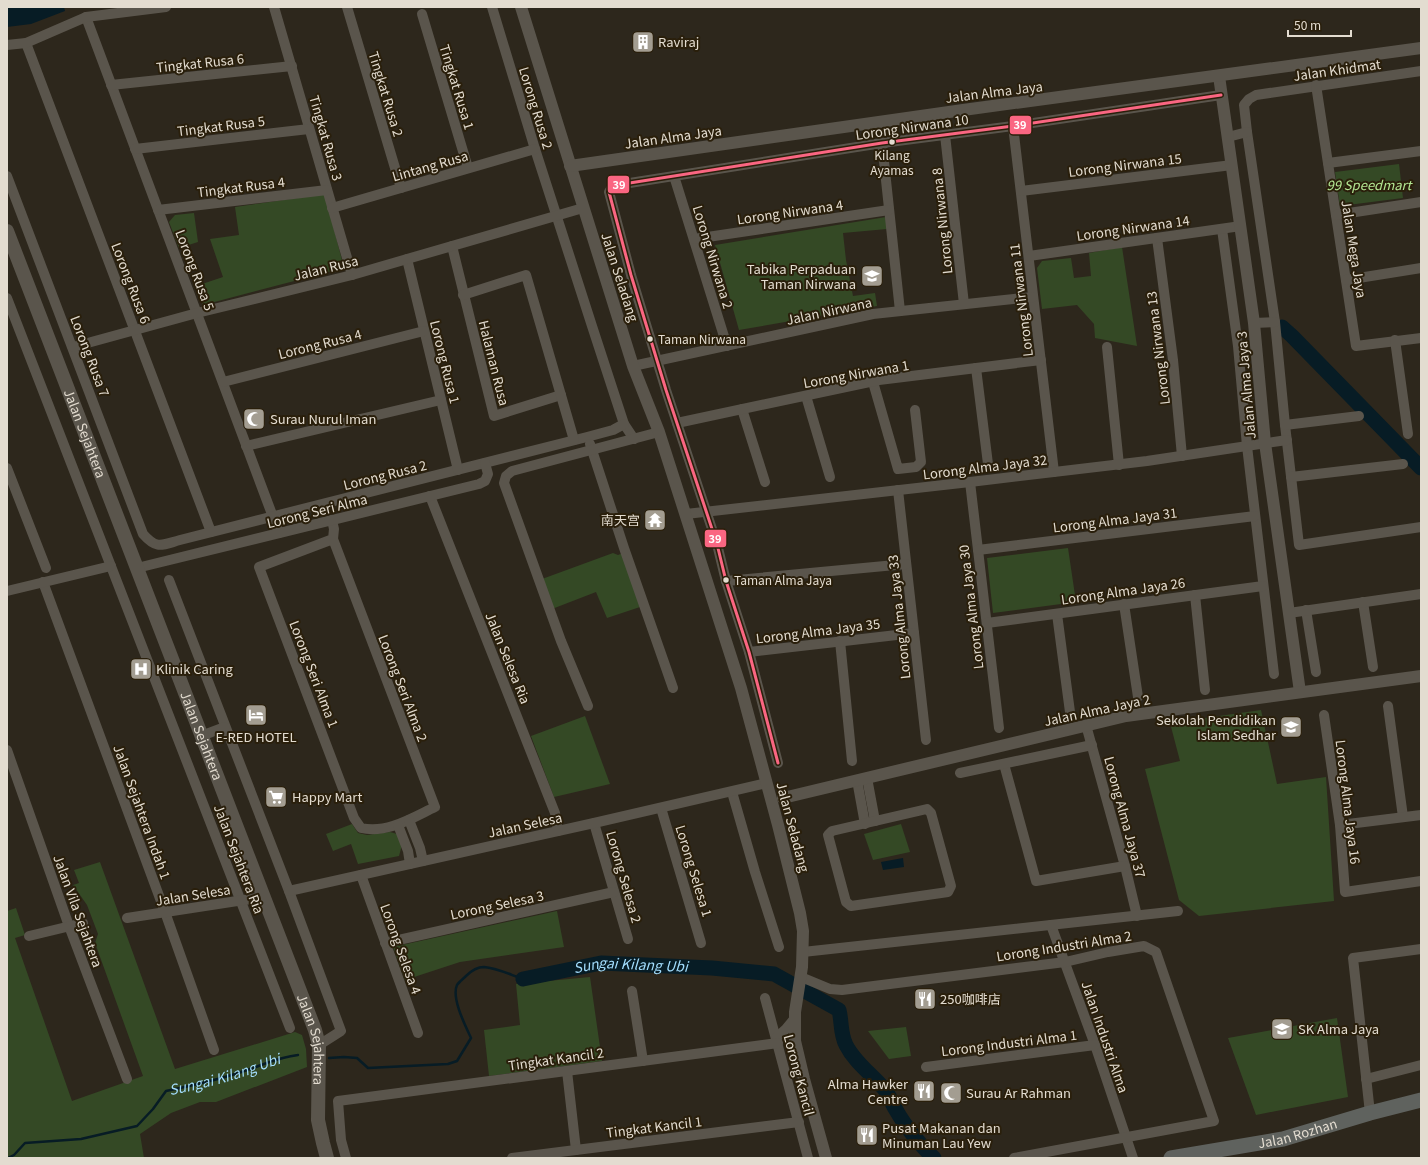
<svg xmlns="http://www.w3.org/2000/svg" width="1428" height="1165" viewBox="0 0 1428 1165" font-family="Georgia,'Noto Sans SC',serif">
<rect width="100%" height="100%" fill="#2d271c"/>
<g fill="#344925">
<path d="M1399,164l4,34 -63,8 -5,-34z"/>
<path d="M325,194l19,74 -141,37 -7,-19 27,-9 -13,-38 29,-4 -4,-28z"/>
<path d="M194,213l4,29 -19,6 -10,-26 6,-7z"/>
<path d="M886,217l1,12 -44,4 3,27 7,36 22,-3 2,13 -138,24 -24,-85z"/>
<path d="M1122,247l15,99 -42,-8 -1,-14 -17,-19 -35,4 -5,-41 5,-7 29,-3 3,20 17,-2 -2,-23z"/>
<path d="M1068,548l8,54 -83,11 -6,-55z"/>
<path d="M613,553l5,2 5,-2 17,54 -33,11 -11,-26 -44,17 -10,-30z"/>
<path d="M1261,710l16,74 49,-7 8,124 -135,15 -20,-16 -34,-131 35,-8 -10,-38z"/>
<path d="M585,716l25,68 -56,13 -23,-61z"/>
<path d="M352,824l6,9 9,2 23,-3 7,2 5,11 -3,11 -41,8 -7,-20 -18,7 -7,-17z"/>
<path d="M901,824l9,28 -37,8 -9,-26z"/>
<path d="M100,862l75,207 120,-37 7,3 4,14 1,18 -91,35h-16l-29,11 -31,21 4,24h-137v-247l9,-3 9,27 -10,3 57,163 71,-25 -48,-133 3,-9 -11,-29 -14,-20 6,-2 -5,-13z"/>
<path d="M557,911l7,36 -104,15 -55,18 -12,-33z"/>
<path d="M590,977l12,84 -113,15 -5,-46 36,-5 -4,-41z"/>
<path d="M1337,1018l11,79 -92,18 -28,-77z"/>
<path d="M906,1027l5,29 -22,3 -21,-28z"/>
</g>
<g fill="#071c25">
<path d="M7,7h57l1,4 -34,13 -24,3z"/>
<path d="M903,858l1,9 -21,3 -2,-8z"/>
</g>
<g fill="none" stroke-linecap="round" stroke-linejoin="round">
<g stroke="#071c25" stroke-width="2.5">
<path d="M329,1058l15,-1 13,1 11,10 80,-4 9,-3 14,-23c-5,-11 -20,-40 -14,-53 2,-3 6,-6 9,-9 5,-5 10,-9 18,-9 13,1 27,8 39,12"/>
<path id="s1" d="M8,1158l6,-3 11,-12 56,-4 56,-13 16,-17 13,-18c24,-5 48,-10 72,-18 21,-6 39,-16 60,-18"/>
</g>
<g stroke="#071c25" stroke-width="15">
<path d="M1282,327l10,9 129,132"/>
<path id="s2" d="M523,979l78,-16 111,5 62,6 65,36c3,12 1,23 7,35 9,18 27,30 40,46 4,6 6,13 10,19 9,16 25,36 38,48"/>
</g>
<g stroke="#5a554c" stroke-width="10">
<path d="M274,7l78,268"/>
<path d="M347,7l54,181"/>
<path d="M492,7l43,142 57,177 32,98 10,15"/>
<path d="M422,14l46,154"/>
<path d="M86,17l193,516"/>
<path d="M26,43l185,489"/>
<path d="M7,45l19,-2 60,-26 80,-10"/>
<path d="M1421,71l-165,24 -7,4 -5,6 3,27 28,190 10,103 14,120 122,-18"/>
<path d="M111,85l181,-19"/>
<path d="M1316,85l40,261 65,-8"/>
<path d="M1013,126l41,346"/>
<path d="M945,135l19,169"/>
<path d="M1228,137l19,-5"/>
<path d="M882,143l18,168"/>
<path d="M135,149l174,-20"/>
<path d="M1328,163l93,-12"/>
<path d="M7,176l136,358c14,16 19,11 37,6l407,-103 26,-7 11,-6"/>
<path d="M674,176l53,170"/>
<path d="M1021,191l211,-26"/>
<path d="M332,208l203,-59"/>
<path d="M158,210l169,-20"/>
<path d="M1336,215l85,-13"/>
<path d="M1222,229l16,117 9,100 27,228"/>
<path d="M1157,238l16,122 9,96"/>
<path d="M694,239l195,-29"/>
<path d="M452,246l42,170 67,-21"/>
<path d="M1029,256l212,-30"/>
<path d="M407,259l51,211"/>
<path d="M1346,280l75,-12"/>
<path d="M463,295l63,-20 48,165"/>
<path d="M7,298l283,730"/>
<path d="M1254,323l21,-1"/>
<path d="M1395,340l13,94"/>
<path d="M73,347l124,-34 155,-38 231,-67"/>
<path d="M1107,347l12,118"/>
<path d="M633,366l240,-52 160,-17"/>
<path d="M976,368l12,96"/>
<path d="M223,382l201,-51"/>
<path d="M873,382l25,87 18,-2 5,-5 -6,-52"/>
<path d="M806,396l24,81"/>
<path d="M742,409l23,73"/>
<path d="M677,423l202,-43 162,-20"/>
<path d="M1285,425l74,-9"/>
<path d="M590,444l34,104 49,140"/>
<path d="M246,446l195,-46"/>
<path d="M7,468l39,100"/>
<path d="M1291,477l112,-13"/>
<path d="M970,482l29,246"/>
<path d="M898,490l28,250"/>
<path d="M430,496l125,317 3,18"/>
<path d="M686,514l284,-32 177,-21 140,-21"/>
<path d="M332,520l2,9 -1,10 102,268c-23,11 -48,27 -74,21l-7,-10 -95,-251 74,-28"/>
<path d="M978,550l277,-34"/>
<path d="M137,568l342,-84 6,-3 3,-7 -3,-11"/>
<path d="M169,580l120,311 52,140 -22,14"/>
<path d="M726,581l180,-17"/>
<path d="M43,582l122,330 49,138"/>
<path d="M7,591l104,-25"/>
<path d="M1195,595l10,95"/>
<path d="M1363,602l10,65"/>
<path d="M1124,604l14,93"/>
<path d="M1306,610l10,62"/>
<path d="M1289,613l132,-19"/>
<path d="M1057,614l13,98"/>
<path d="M987,623l276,-37"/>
<path d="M840,641l12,120"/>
<path d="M749,652l165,-19"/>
<path d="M588,706l-27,-65 -57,-158 2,-7 6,-5 147,-39"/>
<path d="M1388,706l15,111"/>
<path d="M1324,715l16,110 5,67 76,-11"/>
<path d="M1086,725l39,141 12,50"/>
<path d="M201,736l24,-9"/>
<path d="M7,750l62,176 58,153"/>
<path d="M778,763l-29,-111 -23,-71 -9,-37 -51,-154 -35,-115 -22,-83 3,-5 5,-2 265,-42 131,-17 208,-31"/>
<path d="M1004,764l32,117 89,-15"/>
<path d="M960,773l132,-28"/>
<path d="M867,778l8,43"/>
<path d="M857,780l8,44"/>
<path d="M732,792l23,80 24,75"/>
<path d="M661,808l40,135"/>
<path d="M927,809l4,4 20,73 -3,6 -97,14 -5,-4 -18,-67 4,-4z"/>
<path d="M409,820l11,28 3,13"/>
<path d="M594,823l34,116"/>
<path d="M398,825l10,26 2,13"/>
<path d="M1340,825l81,-10"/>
<path d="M361,875l57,158"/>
<path d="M289,891l305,-68 173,-40"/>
<path d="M127,918l136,-21"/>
<path d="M1051,925l44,120 38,113"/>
<path d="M29,936l54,-13"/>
<path d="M385,943l229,-51"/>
<path d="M803,952l375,-41"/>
<path d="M801,977l29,12 12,1 223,-28 43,-10 36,-6 12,6 58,169 -200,37"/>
<path d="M632,991l11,70"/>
<path d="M765,998l43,160"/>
<path d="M776,1038l10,-9 9,-11"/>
<path d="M926,1067l169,-22"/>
<path d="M567,1071l9,79"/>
<path d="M1366,1079l55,-14"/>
<path d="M1370,1113l-17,-155 68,-9"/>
<path d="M346,1158l-5,-18 -3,-39 440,-58"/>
<path d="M512,1158l287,-36"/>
</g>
<g stroke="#5a554c" stroke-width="12">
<path d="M521,7l112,359 26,66 82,256 37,137 22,88 3,18 -1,36 -7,45v29l9,38 22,79"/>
<path d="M1219,76l35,247 11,120 35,249"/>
<path d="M570,166l393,-56 458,-62"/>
<path d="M783,798l343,-82 295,-40"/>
</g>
<path stroke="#5a554c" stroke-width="14" id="s3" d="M7,231l308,799 4,15 -1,75 5,23 4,15"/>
<path stroke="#5f625e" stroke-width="15" id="s4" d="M1171,1158l112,-19 87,-26 51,-13"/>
<g stroke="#2a1f0b" stroke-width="6">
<path id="bus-1" d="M778,763l-29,-111 -23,-71 -9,-37 -51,-154 -35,-115 -22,-83 3,-5 5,-2 265,-42 131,-17 208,-31"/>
</g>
<use href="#bus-1" stroke="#fa6682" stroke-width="3"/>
</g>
<defs>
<g id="building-square" transform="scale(1.15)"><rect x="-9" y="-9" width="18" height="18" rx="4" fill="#a39d91" stroke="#2a1f0b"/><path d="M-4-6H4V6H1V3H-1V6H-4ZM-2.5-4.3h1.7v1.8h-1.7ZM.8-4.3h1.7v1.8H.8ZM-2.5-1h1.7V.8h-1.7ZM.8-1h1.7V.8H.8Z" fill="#fff"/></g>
<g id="school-square" transform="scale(1.15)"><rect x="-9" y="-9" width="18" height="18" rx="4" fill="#a39d91" stroke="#2a1f0b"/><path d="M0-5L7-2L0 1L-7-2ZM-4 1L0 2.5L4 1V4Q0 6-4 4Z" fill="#fff"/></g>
<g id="mosque-square" transform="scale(1.15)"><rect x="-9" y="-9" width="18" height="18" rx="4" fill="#a39d91" stroke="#2a1f0b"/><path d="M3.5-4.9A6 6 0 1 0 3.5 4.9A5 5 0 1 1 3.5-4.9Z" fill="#fff"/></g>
<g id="temple-square" transform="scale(1.15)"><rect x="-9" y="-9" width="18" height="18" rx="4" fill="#a39d91" stroke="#2a1f0b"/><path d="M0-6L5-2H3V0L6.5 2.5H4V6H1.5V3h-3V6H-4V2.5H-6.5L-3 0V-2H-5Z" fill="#fff"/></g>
<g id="hospital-square" transform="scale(1.15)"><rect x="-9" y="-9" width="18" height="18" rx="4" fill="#a39d91" stroke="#2a1f0b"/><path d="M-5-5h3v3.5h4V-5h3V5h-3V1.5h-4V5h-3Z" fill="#fff"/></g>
<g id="hotel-square" transform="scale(1.15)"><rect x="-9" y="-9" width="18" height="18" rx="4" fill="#a39d91" stroke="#2a1f0b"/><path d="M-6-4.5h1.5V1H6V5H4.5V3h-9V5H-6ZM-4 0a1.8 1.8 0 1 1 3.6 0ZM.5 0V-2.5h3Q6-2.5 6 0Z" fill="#fff"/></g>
<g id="supermarket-square" transform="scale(1.15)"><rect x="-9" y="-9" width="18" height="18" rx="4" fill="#a39d91" stroke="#2a1f0b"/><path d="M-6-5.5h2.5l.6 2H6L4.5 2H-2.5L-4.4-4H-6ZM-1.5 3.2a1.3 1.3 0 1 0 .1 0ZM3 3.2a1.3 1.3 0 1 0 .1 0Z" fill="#fff"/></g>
<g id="restaurant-square" transform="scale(1.15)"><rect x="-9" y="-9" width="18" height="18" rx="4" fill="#a39d91" stroke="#2a1f0b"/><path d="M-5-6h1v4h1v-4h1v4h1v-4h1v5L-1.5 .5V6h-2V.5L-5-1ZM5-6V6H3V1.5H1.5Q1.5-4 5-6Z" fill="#fff"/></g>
</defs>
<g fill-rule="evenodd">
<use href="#building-square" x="643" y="42"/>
<use href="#school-square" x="872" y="276"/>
<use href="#mosque-square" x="254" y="419"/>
<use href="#temple-square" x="655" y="520"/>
<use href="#hospital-square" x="141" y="669"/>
<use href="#hotel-square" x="256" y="715"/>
<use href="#school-square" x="1291" y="727"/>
<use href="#supermarket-square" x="276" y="797"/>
<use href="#restaurant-square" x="925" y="999"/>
<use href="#school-square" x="1282" y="1029"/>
<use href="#restaurant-square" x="924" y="1091"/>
<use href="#mosque-square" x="951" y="1093"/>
<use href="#restaurant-square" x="867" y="1135"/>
</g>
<g fill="#e3dcd0" stroke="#2a1f0b" stroke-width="1.5">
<circle cx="892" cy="142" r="3.5"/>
<circle cx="650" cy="339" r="3.5"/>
<circle cx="726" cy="580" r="3.5"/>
</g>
<g text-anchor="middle" stroke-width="4" stroke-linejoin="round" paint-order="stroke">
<g font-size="12" fill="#e3dcd0" stroke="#2a1f0b" text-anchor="start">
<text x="892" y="160" text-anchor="middle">Kilang<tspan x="892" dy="15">Ayamas</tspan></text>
<text x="658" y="344">Taman Nirwana</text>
<text x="734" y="585">Taman Alma Jaya</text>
</g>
<g font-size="13" fill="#e3dcd0" stroke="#2a1f0b" text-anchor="start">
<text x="658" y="47">Raviraj</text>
<text x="856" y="274" text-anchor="end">Tabika Perpaduan<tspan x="856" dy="15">Taman Nirwana</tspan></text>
<text x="270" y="424">Surau Nurul Iman</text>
<text x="640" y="525" text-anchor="end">南天宫</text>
<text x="156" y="674">Klinik Caring</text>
<text x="1276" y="725" text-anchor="end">Sekolah Pendidikan<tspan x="1276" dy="15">Islam Sedhar</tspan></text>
<text x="256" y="742" text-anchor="middle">E-RED HOTEL</text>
<text x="292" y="802">Happy Mart</text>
<text x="940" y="1004">250咖啡店</text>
<text x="1298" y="1034">SK Alma Jaya</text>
<text x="908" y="1089" text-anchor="end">Alma Hawker<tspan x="908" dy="15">Centre</tspan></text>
<text x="966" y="1098">Surau Ar Rahman</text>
<text x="882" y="1133">Pusat Makanan dan<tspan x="882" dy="15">Minuman Lau Yew</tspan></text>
</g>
<g font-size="13" fill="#e3dcd0" stroke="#2a1f0b">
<text transform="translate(200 63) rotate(-6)" y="5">Tingkat Rusa 6</text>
<text transform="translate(1337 70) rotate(-8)" y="5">Jalan Khidmat</text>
<text transform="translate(457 87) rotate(73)" y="5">Tingkat Rusa 1</text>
<text transform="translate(994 92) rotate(-7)" y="5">Jalan Alma Jaya</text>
<text transform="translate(386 94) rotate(73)" y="5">Tingkat Rusa 2</text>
<text transform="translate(536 108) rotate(73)" y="5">Lorong Rusa 2</text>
<text transform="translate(221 126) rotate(-7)" y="5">Tingkat Rusa 5</text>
<text transform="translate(912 127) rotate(-8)" y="5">Lorong Nirwana 10</text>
<text transform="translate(673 137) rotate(-8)" y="5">Jalan Alma Jaya</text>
<text transform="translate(326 138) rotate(74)" y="5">Tingkat Rusa 3</text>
<text transform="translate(1125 165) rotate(-7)" y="5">Lorong Nirwana 15</text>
<text transform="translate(430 166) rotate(-16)" y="5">Lintang Rusa</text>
<text transform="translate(241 187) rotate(-7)" y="5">Tingkat Rusa 4</text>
<text transform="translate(790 212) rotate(-8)" y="5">Lorong Nirwana 4</text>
<text transform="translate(942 221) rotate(-96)" y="5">Lorong Nirwana 8</text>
<text transform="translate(1133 228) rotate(-8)" y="5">Lorong Nirwana 14</text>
<text transform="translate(1354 249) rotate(81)" y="5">Jalan Mega Jaya</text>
<text transform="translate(713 257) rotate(73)" y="5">Lorong Nirwana 2</text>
<text transform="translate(326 268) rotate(-14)" y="5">Jalan Rusa</text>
<text transform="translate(195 270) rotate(69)" y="5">Lorong Rusa 5</text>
<text transform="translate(620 277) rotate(72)" y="5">Jalan Seladang</text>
<text transform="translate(131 283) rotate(69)" y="5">Lorong Rusa 6</text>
<text transform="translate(1021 300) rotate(-97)" y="5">Lorong Nirwana 11</text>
<text transform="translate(829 311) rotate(-12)" y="5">Jalan Nirwana</text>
<text transform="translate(320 344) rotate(-14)" y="5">Lorong Rusa 4</text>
<text transform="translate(1158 348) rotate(-97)" y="5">Lorong Nirwana 13</text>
<text transform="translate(90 356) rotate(69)" y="5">Lorong Rusa 7</text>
<text transform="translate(445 362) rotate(76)" y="5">Lorong Rusa 1</text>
<text transform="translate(494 363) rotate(76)" y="5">Halaman Rusa</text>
<text transform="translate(856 374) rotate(-10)" y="5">Lorong Nirwana 1</text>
<text transform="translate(1246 385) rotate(-95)" y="5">Jalan Alma Jaya 3</text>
<text dy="5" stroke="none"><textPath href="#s3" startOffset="217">Jalan Sejahtera</textPath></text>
<text transform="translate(985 467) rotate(-7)" y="5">Lorong Alma Jaya 32</text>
<text transform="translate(385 475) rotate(-14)" y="5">Lorong Rusa 2</text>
<text transform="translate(317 511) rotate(-14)" y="5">Lorong Seri Alma</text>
<text transform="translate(1115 520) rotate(-7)" y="5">Lorong Alma Jaya 31</text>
<text transform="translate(1123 591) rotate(-8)" y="5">Lorong Alma Jaya 26</text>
<text transform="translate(971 607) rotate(-97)" y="5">Lorong Alma Jaya 30</text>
<text transform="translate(899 617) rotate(-96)" y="5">Lorong Alma Jaya 33</text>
<text transform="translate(818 631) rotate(-7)" y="5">Lorong Alma Jaya 35</text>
<text transform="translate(508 658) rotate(68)" y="5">Jalan Selesa Ria</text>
<text transform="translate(314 674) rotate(69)" y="5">Lorong Seri Alma 1</text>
<text transform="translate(403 688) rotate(69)" y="5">Lorong Seri Alma 2</text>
<text transform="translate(1097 710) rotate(-12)" y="5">Jalan Alma Jaya 2</text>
<text dy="5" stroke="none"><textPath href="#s3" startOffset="541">Jalan Sejahtera</textPath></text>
<text transform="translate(1348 802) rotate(83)" y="5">Lorong Alma Jaya 16</text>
<text transform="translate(142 812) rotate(70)" y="5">Jalan Sejahtera Indah 1</text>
<text transform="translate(1125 817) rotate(75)" y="5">Lorong Alma Jaya 37</text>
<text transform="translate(525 825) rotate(-12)" y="5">Jalan Selesa</text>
<text transform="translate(793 827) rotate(75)" y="5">Jalan Seladang</text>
<text transform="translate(239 859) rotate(69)" y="5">Jalan Sejahtera Ria</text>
<text transform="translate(694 871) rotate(73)" y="5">Lorong Selesa 1</text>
<text transform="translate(624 877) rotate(74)" y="5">Lorong Selesa 2</text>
<text transform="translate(193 895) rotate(-9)" y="5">Jalan Selesa</text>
<text transform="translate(497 905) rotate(-12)" y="5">Lorong Selesa 3</text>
<text transform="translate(78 911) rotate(70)" y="5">Jalan Vila Sejahtera</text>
<text transform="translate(1064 946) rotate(-9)" y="5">Lorong Industri Alma 2</text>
<text transform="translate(401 949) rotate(70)" y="5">Lorong Selesa 4</text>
<text transform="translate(1105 1037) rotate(71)" y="5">Jalan Industri Alma</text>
<text dy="5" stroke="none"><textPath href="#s3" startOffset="865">Jalan Sejahtera</textPath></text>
<text transform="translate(1009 1043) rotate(-7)" y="5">Lorong Industri Alma 1</text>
<text transform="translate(556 1059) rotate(-8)" y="5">Tingkat Kancil 2</text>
<text transform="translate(799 1075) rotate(75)" y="5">Lorong Kancil</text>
<text transform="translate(654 1127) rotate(-7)" y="5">Tingkat Kancil 1</text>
<text dy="5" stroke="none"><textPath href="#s4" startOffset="129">Jalan Rozhan</textPath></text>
</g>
<g font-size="13" font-style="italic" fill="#b3e793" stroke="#2a1f0b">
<text x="1369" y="190">99 Speedmart</text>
</g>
<g font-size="14" font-style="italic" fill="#a3ddfd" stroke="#2a1f0b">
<text dy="5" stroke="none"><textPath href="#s2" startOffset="109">Sungai Kilang Ubi</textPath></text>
<text dy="5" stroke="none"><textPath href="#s1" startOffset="243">Sungai Kilang Ubi</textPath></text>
</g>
</g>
<g stroke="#2a1f0b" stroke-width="1.5">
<rect x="1009" y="115" width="23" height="20" rx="4" fill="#fa6682"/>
<rect x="607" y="175" width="23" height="19" rx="4" fill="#fa6682"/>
<rect x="704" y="529" width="23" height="19" rx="4" fill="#fa6682"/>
</g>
<g font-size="11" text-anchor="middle" font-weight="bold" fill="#fff">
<text x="1020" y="129">39</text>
<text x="619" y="189">39</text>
<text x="715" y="543">39</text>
</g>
<rect width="1428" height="1165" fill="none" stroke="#e3dcd0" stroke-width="16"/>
<path d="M1288 30v6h63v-6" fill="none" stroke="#e3dcd0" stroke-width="2"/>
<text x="1294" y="30" font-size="12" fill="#e3dcd0" stroke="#2a1f0b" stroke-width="3" paint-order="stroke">50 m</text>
</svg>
